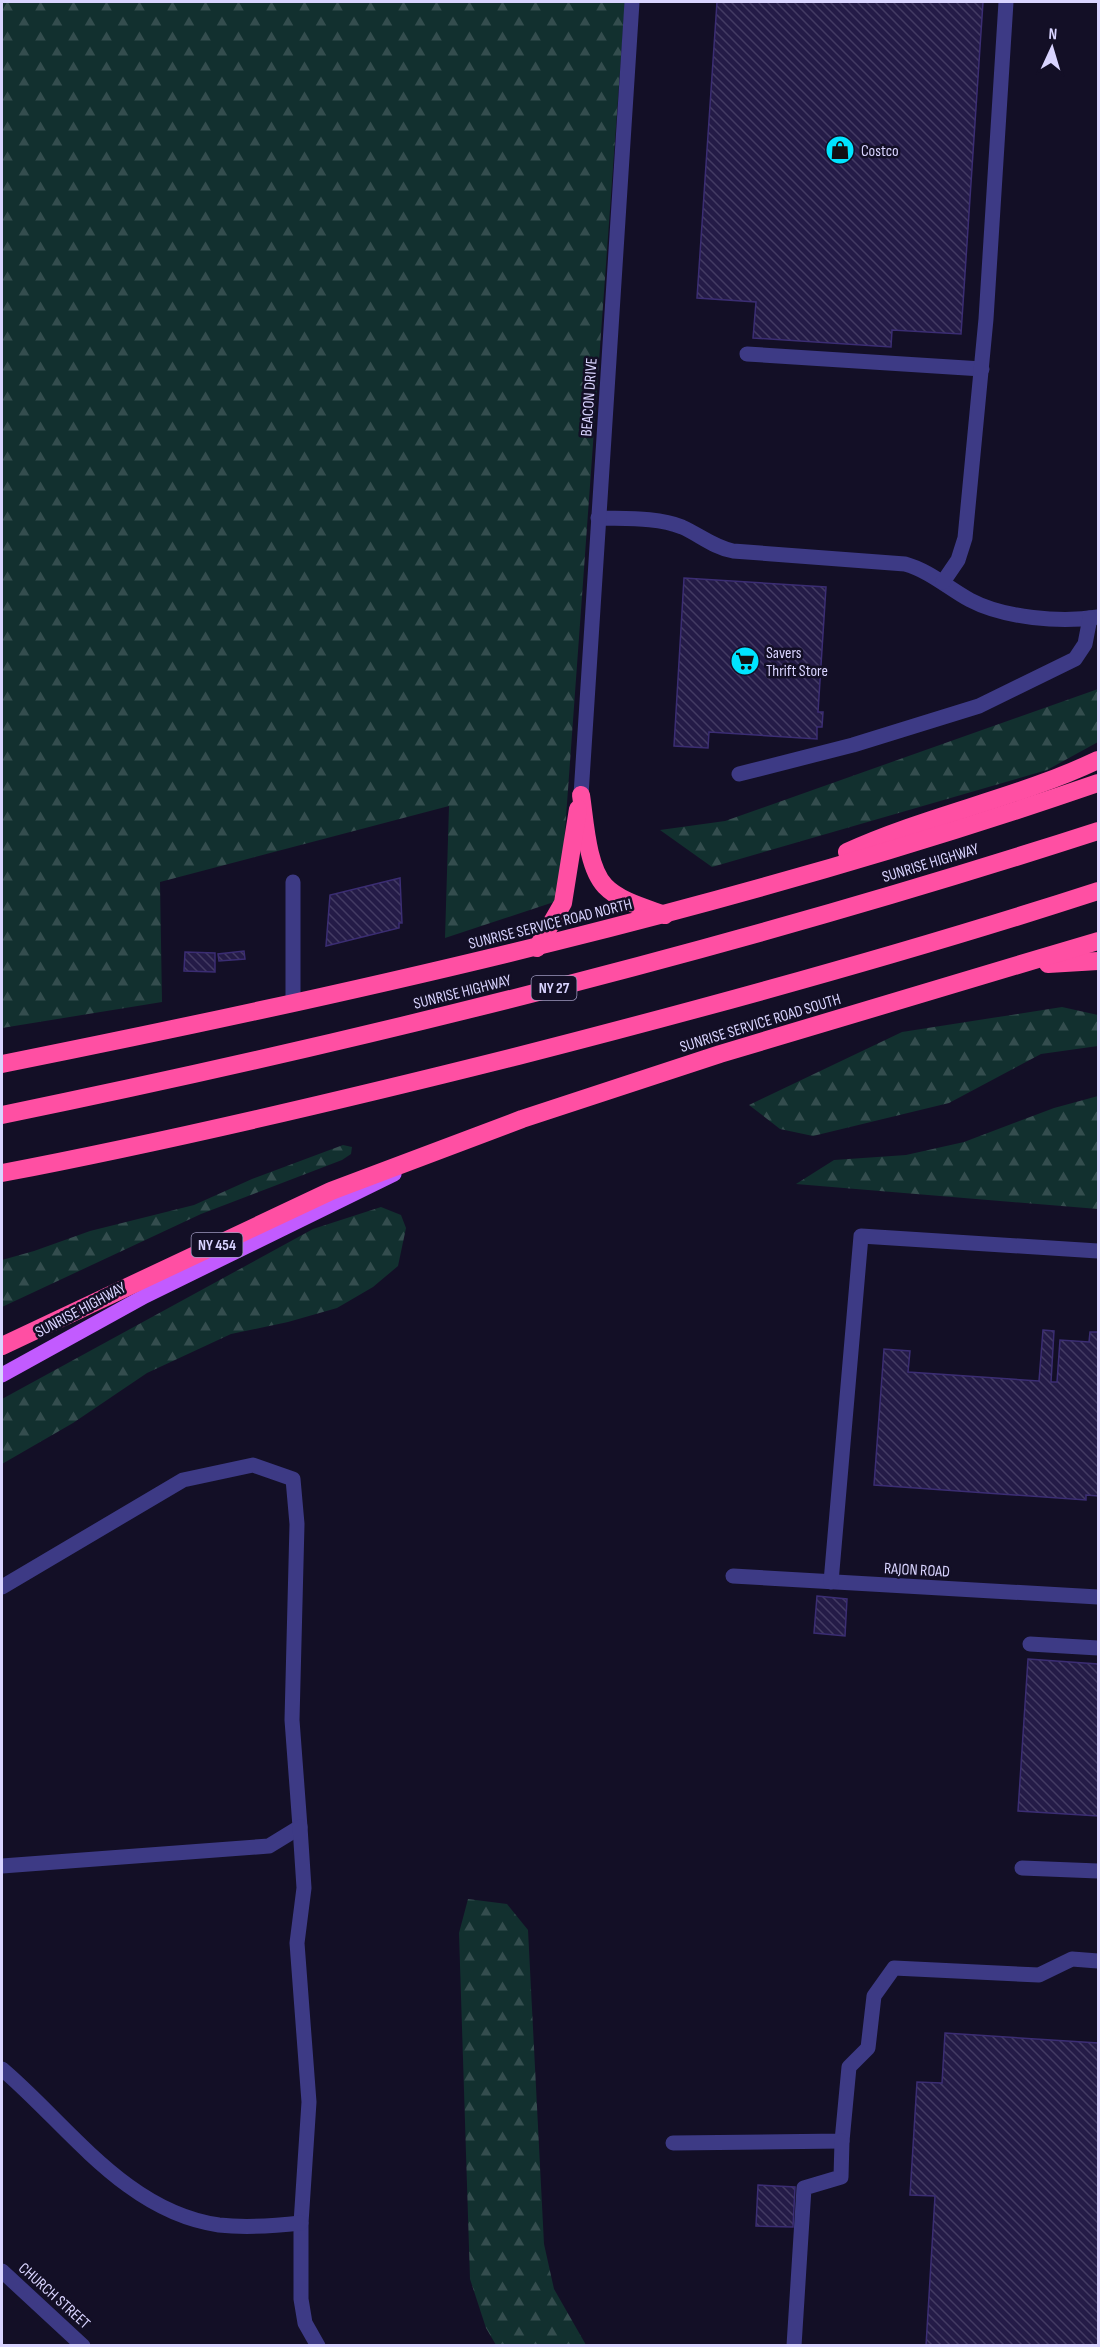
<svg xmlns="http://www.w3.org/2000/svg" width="1100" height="2347" viewBox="0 0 1100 2347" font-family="'Sofia Sans Condensed',sans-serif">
<defs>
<pattern id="forest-firs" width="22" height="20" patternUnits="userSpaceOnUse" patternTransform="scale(1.5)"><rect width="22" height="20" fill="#12302f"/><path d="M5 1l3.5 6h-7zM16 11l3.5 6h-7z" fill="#344d4e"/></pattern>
<pattern id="building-back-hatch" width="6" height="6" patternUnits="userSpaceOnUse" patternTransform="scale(1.5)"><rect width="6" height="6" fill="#241b47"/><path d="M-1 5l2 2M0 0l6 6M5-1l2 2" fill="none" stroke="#433b63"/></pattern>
</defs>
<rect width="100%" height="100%" fill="#130f26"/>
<g fill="url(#forest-firs)">
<path d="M2,2h623l-65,898 -115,38 4,-132 -289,76 2,120 -160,26z"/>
<path d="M1098,689v53l-51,28 -335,97 -52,-37 65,-9z"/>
<path d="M1062,1007l36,8v31l-57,8 -92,49 -136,33 -33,-7 -31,-24 153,-73z"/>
<path d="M1098,1096v113l-302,-25 38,-24 72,-5 58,-13 90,-34z"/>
<path d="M343,1145l9,2 -1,7 -9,6 -141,54 -199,93v-47l32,-9 56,-20 104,-26 58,-26z"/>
<path d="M381,1207l20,8 5,13 -8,38 -25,21 -36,21 -49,14 -57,12 -84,39 -74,50 -71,41v-65l311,-170z"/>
<path d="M468,1899l39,5 21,26 16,314 10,45 32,56h-90l-10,-17 -16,-49 -11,-346z"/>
</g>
<g fill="url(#building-back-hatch)" stroke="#3b2d73" stroke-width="1.5">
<path d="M717,2h266l-22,332 -69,-4 -1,17 -138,-9 3,-36 -59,-4z"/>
<path d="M684,578l142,9 -8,125h5l-1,15h-5v12l-108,-7 -1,16 -34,-2z"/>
<path d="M400,878l2,45h-3v5l-73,18 4,-51z"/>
<path d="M244,951l1,8 -26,2 -1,-7z"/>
<path d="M185,952l30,1v19l-31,-1z"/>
<path d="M1043,1330l11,1 -3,51h6l3,-42 29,2 1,-10h8v164l-12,-1v5l-212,-15 10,-136 26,2 -2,21 131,9z"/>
<path d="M817,1596l30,3 -2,37 -31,-3z"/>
<path d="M1028,1659l70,5v152l-80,-5z"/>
<path d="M945,2033l153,10v303h-172l9,-150 -25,-1 7,-113 25,1z"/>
<path d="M758,2185l37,2 -2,40 -37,-1z"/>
</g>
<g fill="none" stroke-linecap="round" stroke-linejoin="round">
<g stroke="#3d3a85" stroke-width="15">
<path d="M747,354l235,15"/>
<path d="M598,518c27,1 59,-1 84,9 18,8 31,20 51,24l172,13c25,7 43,24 65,36 34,18 91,23 128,17"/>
<path d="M943,582l15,-22 7,-22 21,-219 20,-317"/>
<path d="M739,774l114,-29 126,-39 96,-47 10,-15 5,-26"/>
<path d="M581,795l51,-793"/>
<path d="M293,882v120"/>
<path d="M733,1576l365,21"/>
<path d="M831,1582l30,-346 237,15"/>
<path d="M2,1587l181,-107 70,-15 40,14 4,45 -5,196 8,107 -31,19 -267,20"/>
<path d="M1030,1644l68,4"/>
<path d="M300,1827l4,61 -7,55 12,159 -8,121v76l4,24 13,23"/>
<path d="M1022,1868l76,3"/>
<path d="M2,2069c66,56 124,143 217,156 27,3 55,1 82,-2"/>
<path d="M673,2143l169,-2 7,-74 19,-19 6,-52 20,-28 145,7 33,-16 26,2"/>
<path d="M2,2271l81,75"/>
<path d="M794,2346l10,-158 37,-11 1,-36"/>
</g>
<path stroke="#c25bff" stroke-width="15" d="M2,1375l143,-79 249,-122"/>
<g stroke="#ff4fa3" stroke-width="18">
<path d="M581,795c4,26 6,72 24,91 14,15 41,22 60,29"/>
<path d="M847,852c81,-37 171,-54 251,-92"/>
<path d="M537,948l26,-45 15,-94"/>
<path d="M1048,964l50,-3"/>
<path d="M2,1064c370,-74 739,-158 1096,-281"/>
<path d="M2,1115c370,-76 737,-168 1096,-284"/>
<path d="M2,1173c173,-33 345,-74 516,-117 195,-50 389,-103 580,-165"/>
<path d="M2,1346l329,-155 191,-72 198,-65 378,-113"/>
</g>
</g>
<defs>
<g id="shop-disc" transform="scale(1.5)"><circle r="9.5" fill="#00e5ff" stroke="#130f26"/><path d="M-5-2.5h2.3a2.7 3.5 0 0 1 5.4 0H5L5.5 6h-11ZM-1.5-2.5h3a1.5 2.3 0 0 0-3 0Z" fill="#111"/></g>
<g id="supermarket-disc" transform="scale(1.5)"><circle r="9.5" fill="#00e5ff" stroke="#130f26"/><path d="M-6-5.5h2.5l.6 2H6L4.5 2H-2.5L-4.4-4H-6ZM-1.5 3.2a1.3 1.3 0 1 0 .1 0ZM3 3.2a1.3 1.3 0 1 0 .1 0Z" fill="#111"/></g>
</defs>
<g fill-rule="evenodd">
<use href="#shop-disc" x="840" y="150"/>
<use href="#supermarket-disc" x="745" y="661"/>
</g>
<g text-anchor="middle" stroke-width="5" stroke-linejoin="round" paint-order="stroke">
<g fill="#130f26" stroke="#9e99be" stroke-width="1.5">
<rect x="531.5" y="976" width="45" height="24" rx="4.5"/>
<rect x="191.5" y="1233" width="51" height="24" rx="4.5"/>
</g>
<g font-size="15" font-weight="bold" fill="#d9d4ff">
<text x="554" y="993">NY 27</text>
<text x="217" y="1250">NY 454</text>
</g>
<g font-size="16" fill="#d9d4ff" stroke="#130f26" text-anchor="start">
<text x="861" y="156">Costco</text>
<text x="766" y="658">Savers<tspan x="766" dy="18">Thrift Store</tspan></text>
</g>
<g font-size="16" fill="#d9d4ff" stroke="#130f26">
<text transform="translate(588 397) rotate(-86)" y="6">BEACON DRIVE</text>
<text transform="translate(930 862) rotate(-17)" y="6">SUNRISE HIGHWAY</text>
<text transform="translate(550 923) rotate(-14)" y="6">SUNRISE SERVICE ROAD NORTH</text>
<text transform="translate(462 991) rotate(-14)" y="6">SUNRISE HIGHWAY</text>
<text transform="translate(760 1022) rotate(-17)" y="6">SUNRISE SERVICE ROAD SOUTH</text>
<text transform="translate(80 1309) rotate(-28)" y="6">SUNRISE HIGHWAY</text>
<text transform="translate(917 1569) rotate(3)" y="6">RAJON ROAD</text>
<text transform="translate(55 2295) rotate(42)" y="6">CHURCH STREET</text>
</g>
</g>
<rect width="1100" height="2347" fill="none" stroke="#d9d4ff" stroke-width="6"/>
<g transform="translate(1052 48) rotate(4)" stroke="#130f26" stroke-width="4.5" paint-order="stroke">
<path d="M0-4.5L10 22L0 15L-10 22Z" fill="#d9d4ff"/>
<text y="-9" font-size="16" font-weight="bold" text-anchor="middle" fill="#d9d4ff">N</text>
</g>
</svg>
